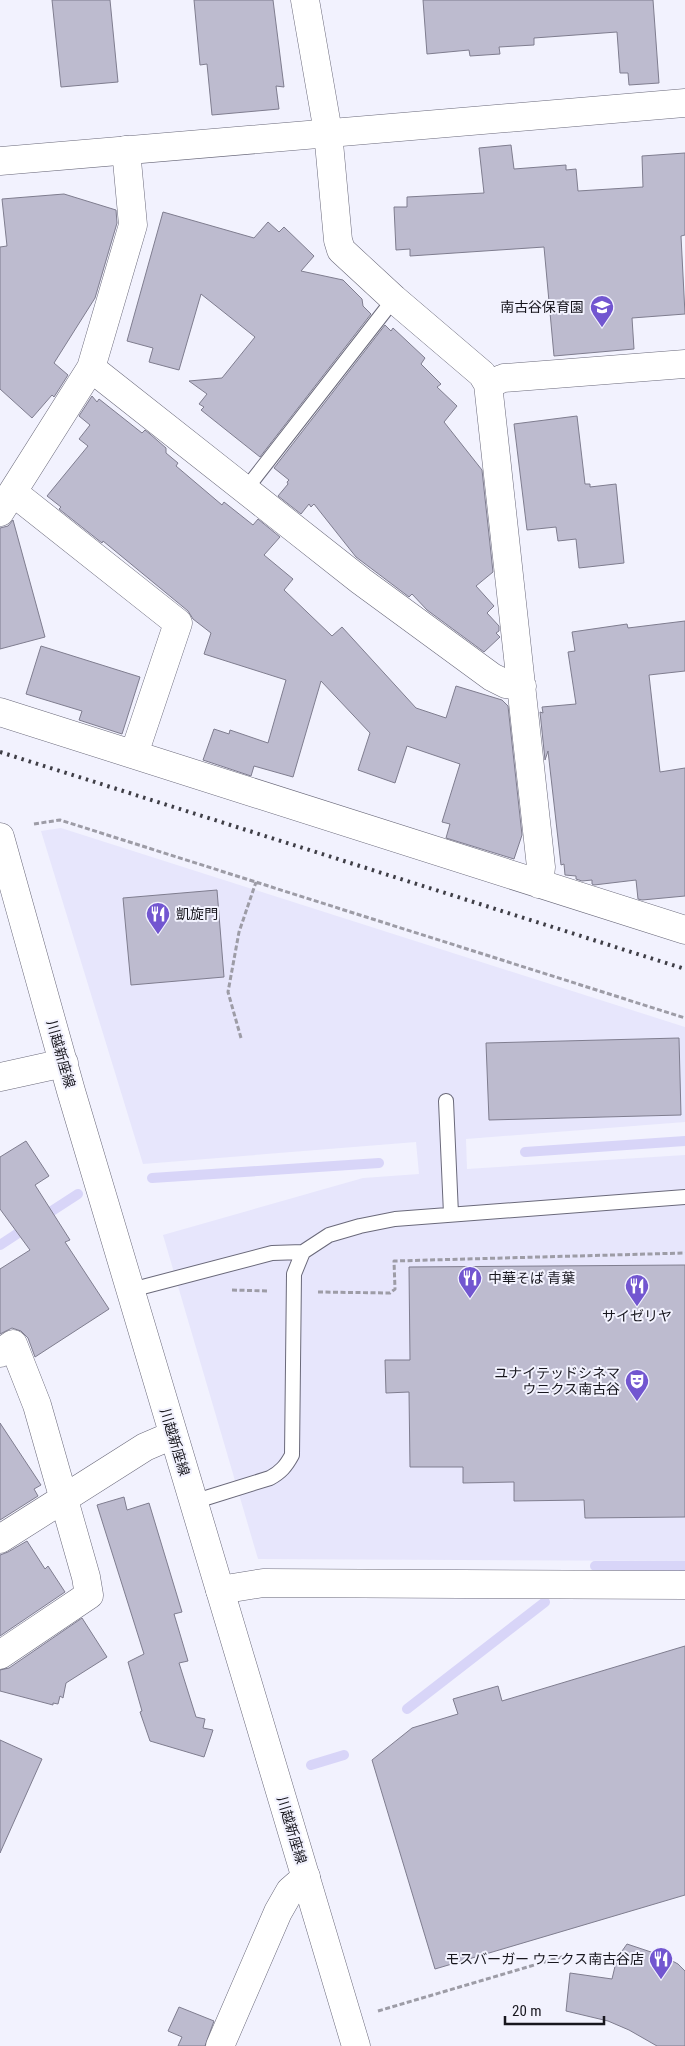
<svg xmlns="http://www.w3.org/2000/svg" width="685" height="2046" font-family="'Roboto Condensed','Noto Sans JP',sans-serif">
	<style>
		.built { fill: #e7e6fc }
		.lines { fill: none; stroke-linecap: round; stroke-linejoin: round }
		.stream { stroke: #d8d5f8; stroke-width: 10 }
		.building { fill: #bdbbcf; stroke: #7f7d8f }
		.lane-casing { stroke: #6a697a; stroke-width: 16 }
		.street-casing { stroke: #6a697a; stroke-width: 29 }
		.secondary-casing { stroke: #6a697a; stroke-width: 29 }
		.path { stroke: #9d9ca6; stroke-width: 3; stroke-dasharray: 5 2.5; stroke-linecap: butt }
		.lane { stroke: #fff; stroke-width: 14 }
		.street { stroke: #fff; stroke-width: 28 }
		.secondary { stroke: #fff; stroke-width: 28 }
		.rail { stroke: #3f3e46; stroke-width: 4; stroke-dasharray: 2.5 5; stroke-linecap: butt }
		.labels { text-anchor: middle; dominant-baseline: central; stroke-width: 4; stroke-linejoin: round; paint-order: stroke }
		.poi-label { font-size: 14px; fill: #18171e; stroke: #f2f2fe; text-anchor: end }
		.street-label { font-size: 14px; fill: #18171e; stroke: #f2f2fe }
	</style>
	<rect width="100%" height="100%" fill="#f2f2fe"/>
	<path class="built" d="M 61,828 L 685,1027 L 685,1122 L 466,1139 L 467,1169 L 685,1155 L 685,1561 L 258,1559 L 163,1235 L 363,1178 L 419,1174 L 416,1142 L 143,1164 L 41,831 Z"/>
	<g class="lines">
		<path class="stream" d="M 525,1152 L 685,1141
			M 152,1178 L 379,1163
			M 41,1218 L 78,1194
			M 0,1245 L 29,1226
			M 595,1566 L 685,1566
			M 407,1709 L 545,1602
			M 311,1765 L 344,1755"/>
	</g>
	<path class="building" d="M 52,0 L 110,0 L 118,82 L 61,87 Z
		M 194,0 L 273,0 L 284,87 L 276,86 L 279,109 L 212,115 L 207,64 L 200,65 Z
		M 423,0 L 653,0 L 659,83 L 629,85 L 628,73 L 620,73 L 617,32 L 534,38 L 534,45 L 499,47 L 500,54 L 470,56 L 469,50 L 427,54 Z
		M 511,145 L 514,169 L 566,165 L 566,170 L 576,169 L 578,191 L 643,187 L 642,156 L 685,153 L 685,235 L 681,236 L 685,314 L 632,318 L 634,349 L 554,356 L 544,247 L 410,256 L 410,249 L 396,250 L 394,207 L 407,207 L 407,197 L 484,193 L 479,148 Z
		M 64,194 L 116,210 L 117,223 L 95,298 L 54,363 L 68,375 L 54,397 L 52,395 L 32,418 L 0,389 L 0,247 L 7,246 L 2,199 Z
		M 163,212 L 254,238 L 268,222 L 279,232 L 284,227 L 314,256 L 301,271 L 343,280 L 362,299 L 363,306 L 371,314 L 260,457 L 201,410 L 204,407 L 199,404 L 207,394 L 189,381 L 222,378 L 255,337 L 201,294 L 179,370 L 149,362 L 153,348 L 127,341 Z
		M 385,325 L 391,331 L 393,328 L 425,358 L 421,364 L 441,384 L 437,387 L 457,406 L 444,422 L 482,470 L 493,572 L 476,586 L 494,606 L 487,613 L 499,626 L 499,631 L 496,633 L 500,637 L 484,652 L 427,610 L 412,594 L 409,597 L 356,557 L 314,504 L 311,507 L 309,504 L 301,514 L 278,496 L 288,484 L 287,482 L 289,480 L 274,468 Z
		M 92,396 L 97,402 L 99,399 L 142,433 L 145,430 L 150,434 L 166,448 L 166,453 L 178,463 L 176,466 L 222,505 L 224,502 L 253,525 L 258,519 L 280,537 L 264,555 L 293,579 L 284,590 L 332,636 L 342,627 L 416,708 L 446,718 L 456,686 L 502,700 L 508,706 L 522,835 L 514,859 L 446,838 L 450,824 L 442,822 L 460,764 L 407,746 L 395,783 L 358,770 L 370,733 L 321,681 L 293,777 L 254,766 L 251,776 L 203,760 L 214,729 L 229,734 L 230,730 L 268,743 L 286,680 L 204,654 L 211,633 L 193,619 L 188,611 L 103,541 L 102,543 L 59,509 L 61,507 L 47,496 L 88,446 L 79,439 L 90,425 L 79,416 Z
		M 577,416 L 585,484 L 590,484 L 590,487 L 616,484 L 624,563 L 579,568 L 576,539 L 558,541 L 556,527 L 527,530 L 514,424 Z
		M 13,520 L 45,637 L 0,649 L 0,528 L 8,526 Z
		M 685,621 L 685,671 L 649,675 L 660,772 L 685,768 L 685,896 L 642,900 L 638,899 L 636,880 L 594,885 L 592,884 L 592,880 L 582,881 L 576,879 L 576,876 L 565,875 L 564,864 L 561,865 L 548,751 L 545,760 L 540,712 L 543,713 L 542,707 L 576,704 L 568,652 L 575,651 L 572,632 L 627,624 L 628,628 Z
		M 41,646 L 140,677 L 122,734 L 79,720 L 82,711 L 26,694 Z
		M 217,890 L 224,977 L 131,985 L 123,898 Z
		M 679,1038 L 681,1115 L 489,1120 L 486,1043 Z
		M 26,1141 L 49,1176 L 35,1185 L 70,1240 L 65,1242 L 109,1309 L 35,1357 L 28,1338 L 21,1331 L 12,1328 L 0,1334 L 0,1269 L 30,1250 L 0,1209 L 0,1157 Z
		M 685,1265 L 685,1517 L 585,1518 L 584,1500 L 514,1501 L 514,1482 L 463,1483 L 463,1467 L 410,1467 L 409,1392 L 386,1393 L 385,1360 L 410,1360 L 409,1267 Z
		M 0,1423 L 41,1485 L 34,1489 L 38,1496 L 0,1520 Z
		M 124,1497 L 127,1510 L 149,1503 L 182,1612 L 174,1614 L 188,1661 L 179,1663 L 196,1717 L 205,1719 L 203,1728 L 213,1730 L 204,1757 L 150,1741 L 140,1712 L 142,1711 L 128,1662 L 144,1654 L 97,1505 Z
		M 27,1541 L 45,1569 L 48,1566 L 65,1592 L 0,1636 L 0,1555 L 8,1552 Z
		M 82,1618 L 107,1657 L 66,1683 L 63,1698 L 60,1696 L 58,1704 L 53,1703 L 53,1705 L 0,1691 L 0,1670 L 9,1668 Z
		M 685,1646 L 685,1895 L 435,1969 L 372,1760 L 412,1728 L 458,1714 L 453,1699 L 498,1686 L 502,1701 Z
		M 0,1740 L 42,1759 L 0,1853 Z
		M 627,1944 L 663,1956 L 678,1964 L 685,1971 L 685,2046 L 657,2046 L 629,2030 L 608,2021 L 566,2011 L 570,1973 L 612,1979 L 617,1958 Z
		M 179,2007 L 214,2021 L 205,2046 L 178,2046 L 182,2037 L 168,2031 Z"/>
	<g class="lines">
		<g class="lane-casing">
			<path id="lane" d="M 246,489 L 394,299
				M 446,1101 L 451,1214
				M 131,1290 L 272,1253 L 303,1252 L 329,1235 L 360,1226 L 395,1219 L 685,1197
				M 193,1502 L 270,1478 C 281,1472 286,1466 292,1455 L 294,1274 L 303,1252"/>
		</g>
		<g class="street-casing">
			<path id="street" d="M 305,0 L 328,132 L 338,240 L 341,250 L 394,299 L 482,374 L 488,384 L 541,867 L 539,884
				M 91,368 L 361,581 L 492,677 L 506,684 L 522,686
				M 488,384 L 504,378 L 685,364
				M 14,493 L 178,623 L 134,754
				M 0,512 L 91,368 L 133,225 L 126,150
				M 0,712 L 685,930
				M 0,1353 L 13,1344 L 37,1405 L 86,1577 L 89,1595 L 0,1655
				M 0,1539 L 145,1447 L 173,1435
				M 220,1590 L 263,1583 L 685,1585
				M 220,2046 L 278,1912 L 290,1891 L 306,1877"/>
		</g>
		<g class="secondary-casing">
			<path id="secondary" d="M 0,161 L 685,103
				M 0,837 L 71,1091 L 356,2046
				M 0,1077 L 64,1063"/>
		</g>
		<path class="path" d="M 34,824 L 60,820 L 685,1018
			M 241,1038 L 228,992 L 239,932 L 256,882
			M 232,1290 L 268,1291
			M 318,1292 L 390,1293 L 395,1289 L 394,1261 L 685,1253
			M 378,2011 L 565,1956"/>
		<use href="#lane" class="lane"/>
		<use href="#street" class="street"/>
		<use href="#secondary" class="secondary"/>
		<path class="rail" d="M 0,752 L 685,969"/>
	</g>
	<defs>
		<g id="school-pin" transform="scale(1.25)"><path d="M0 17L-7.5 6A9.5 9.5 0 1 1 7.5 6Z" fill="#7256d0" stroke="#f2f2fe"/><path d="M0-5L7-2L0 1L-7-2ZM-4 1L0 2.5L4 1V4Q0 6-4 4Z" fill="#fff"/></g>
		<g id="restaurant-pin" transform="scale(1.25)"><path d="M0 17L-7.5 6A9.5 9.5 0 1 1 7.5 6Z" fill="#7256d0" stroke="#f2f2fe"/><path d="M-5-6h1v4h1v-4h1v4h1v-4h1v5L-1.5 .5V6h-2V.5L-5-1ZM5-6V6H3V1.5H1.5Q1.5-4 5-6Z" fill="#fff"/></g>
		<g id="theatre-pin" transform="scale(1.25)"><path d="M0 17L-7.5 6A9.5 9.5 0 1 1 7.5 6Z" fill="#7256d0" stroke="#f2f2fe"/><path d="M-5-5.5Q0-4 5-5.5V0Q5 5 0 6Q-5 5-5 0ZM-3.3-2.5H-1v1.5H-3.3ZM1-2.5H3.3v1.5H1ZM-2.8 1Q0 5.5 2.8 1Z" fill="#fff"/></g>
	</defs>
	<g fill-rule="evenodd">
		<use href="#school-pin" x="602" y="307"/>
		<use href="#restaurant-pin" x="158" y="914"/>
		<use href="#restaurant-pin" x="470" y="1278"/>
		<use href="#restaurant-pin" x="637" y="1286"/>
		<use href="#theatre-pin" x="637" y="1381"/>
		<use href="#restaurant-pin" x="661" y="1959"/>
	</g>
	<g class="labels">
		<g class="poi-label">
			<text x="584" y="307">南古谷保育園</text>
			<text x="176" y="914" text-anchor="start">凱旋門</text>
			<text x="488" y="1278" text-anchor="start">中華そば 青葉</text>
			<text x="637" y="1316" text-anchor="middle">サイゼリヤ</text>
			<text x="620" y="1373">ユナイテッドシネマ<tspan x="620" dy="16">ウニクス南古谷</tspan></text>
			<text x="644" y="1959">モスバーガー ウニクス南古谷店</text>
		</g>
		<g class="street-label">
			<text transform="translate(61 1054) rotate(74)">川越新座線</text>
			<text transform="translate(175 1442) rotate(73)">川越新座線</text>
			<text transform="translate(292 1830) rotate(73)">川越新座線</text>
		</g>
	</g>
	<path d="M505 2016v8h99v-8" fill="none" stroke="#18171e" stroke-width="2.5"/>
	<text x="512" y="2016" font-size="15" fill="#18171e" stroke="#f2f2fe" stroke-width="4" paint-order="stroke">20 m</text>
</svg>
